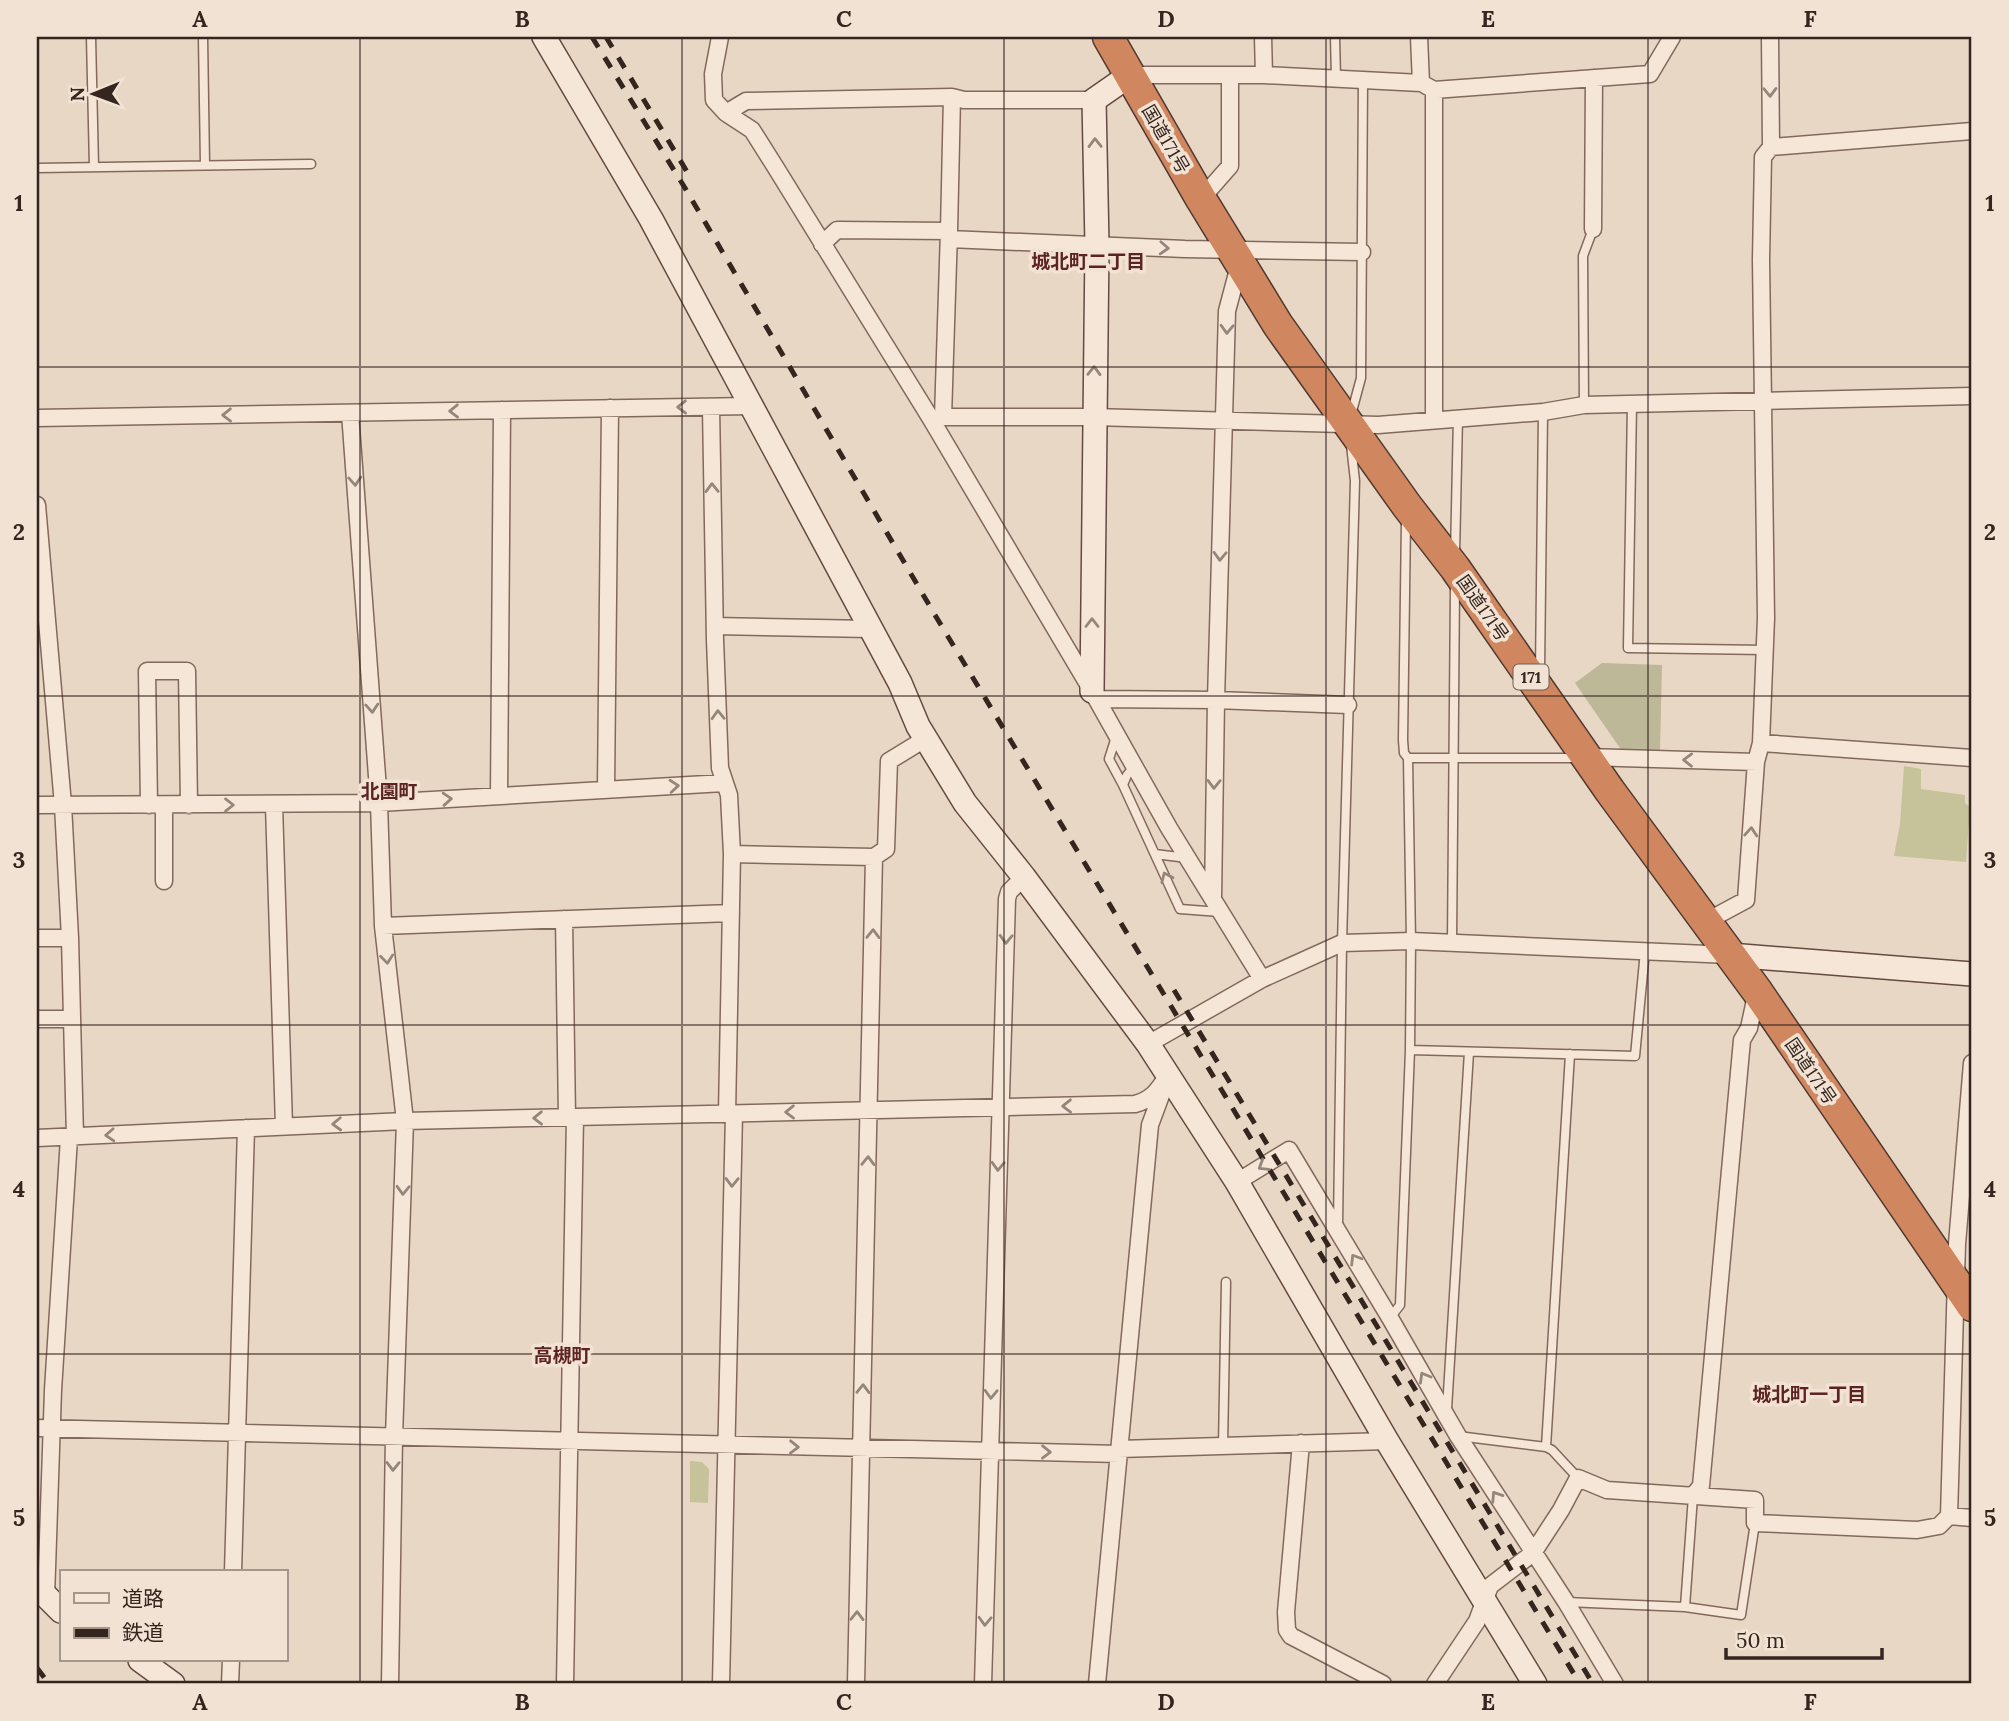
<svg xmlns="http://www.w3.org/2000/svg" width="2009" height="1721" font-family="Lora,'Noto Sans JP',serif">
	<style>
		.green { fill: #c6c29a }
		.cemetery { fill: #bcb898 }
		.lines { fill: none; stroke-linecap: round; stroke-linejoin: round }
		.lane-casing { stroke: #82695d; stroke-width: 11 }
		.street-casing { stroke: #82695d; stroke-width: 19 }
		.secondary-casing { stroke: #644a40; stroke-width: 26 }
		.highway-casing { stroke: #503931; stroke-width: 33 }
		.lane { stroke: #f5e6d7; stroke-width: 8 }
		.street { stroke: #f5e6d7; stroke-width: 16 }
		.secondary { stroke: #f5e6d7; stroke-width: 23 }
		.highway { stroke: #d0865e; stroke-width: 30 }
		.rail { stroke: #34251f; stroke-width: 5; stroke-dasharray: 12 12; stroke-linecap: butt }
		.oneway { stroke: #94867b }
		.grid { fill: none; stroke: #34251f; stroke-width: 2; stroke-opacity: 0.55 }
		.labels { text-anchor: middle; dominant-baseline: central; stroke-width: 7; stroke-linejoin: round; paint-order: stroke }
		.shield { fill: #f1e2d3; stroke: #6d5e55; stroke-width: 2 }
		.shield-label { font-size: 16px; font-weight: bold; fill: #34251f }
		.street-label { font-size: 18px; fill: #34251f; stroke: #f1e2d3 }
		.neighbourhood-label { font-size: 19px; font-weight: bold; fill: #5c2323; stroke: #f1e2d3 }
		.neatline { fill: none; stroke: #34251f; stroke-width: 2.5 }
		.grid-label { font-size: 23px; text-anchor: middle; font-weight: bold; fill: #34251f }
	</style>
	<rect width="100%" height="100%" fill="#e9d7c5"/>
	<path class="green" d="M 1904,766 L 1921,769 L 1921,789 L 1965,795 L 1965,803 L 1970,807 L 1966,862 L 1894,856 L 1900,824 Z
		M 690,1461 L 702,1462 L 709,1469 L 708,1503 L 690,1502 Z"/>
	<path class="cemetery" d="M 1602,663 L 1662,665 L 1660,752 L 1622,751 L 1575,683 Z"/>
	<g class="lines">
		<g class="lane-casing">
			<path id="lane" d="M 91,37 L 94,167
				M 203,37 L 205,165
				M 1335,37 L 1336,78
				M 37,168 L 311,164
				M 1632,404 L 1628,648 L 1765,650
				M 1584,405 L 1583,256 L 1593,229
				M 1351,415 L 1361,378 L 1363,80
				M 1455,555 L 1458,417
				M 1540,672 L 1543,412
				M 1116,737 L 1109,759 L 1123,785
				M 1408,758 L 1580,758
				M 1133,768 L 1127,775 L 1123,785 L 1180,909 L 1220,912
				M 1155,854 L 1187,858
				M 1452,943 L 1455,585
				M 1410,1050 L 1635,1056 L 1645,951
				M 1338,1226 L 1342,943 L 1355,481 L 1351,445
				M 1390,1318 L 1400,1305 L 1410,1050 L 1411,941 L 1408,758 L 1404,753 L 1403,740 L 1406,520
				M 1447,1409 L 1469,1052
				M 1458,1436 L 1546,1447 L 1552,1450 L 1578,1478
				M 1223,1446 L 1226,1282
				M 1546,1447 L 1570,1054
				M 1566,1602 L 1685,1607 L 1693,1496
				M 1685,1607 L 1741,1615 L 1755,1523"/>
		</g>
		<g class="street-casing">
			<path id="street" d="M 720,37 L 713,74 L 714,100 L 726,113 L 746,101 L 952,97 L 964,100 L 1094,100
				M 1263,37 L 1264,75
				M 1130,75 L 1264,75 L 1421,83 L 1419,37
				M 1425,85 L 1434,90 L 1650,74 L 1672,37
				M 1434,90 L 1434,419
				M 726,113 L 752,130 L 776,168 L 931,419 L 1092,691 L 1169,828 L 1262,979
				M 1771,147 L 1972,131
				M 1201,199 L 1230,166 L 1230,77
				M 1593,229 L 1594,78
				M 949,231 L 952,97
				M 949,239 L 1185,249 L 1362,252
				M 822,244 L 837,230 L 949,231 L 943,417
				M 711,407 L 715,640 L 720,768 L 729,795 L 732,854 L 727,1114
				M 350,413 L 379,803 L 383,926 L 405,1121 L 394,1437 L 390,1684
				M 37,418 L 750,406
				M 931,419 L 943,417 L 1093,417 L 1378,425 L 1543,412 L 1584,405 L 1972,396
				M 37,505 L 63,805 L 70,938 L 75,1137
				M 715,626 L 871,629
				M 1097,699 L 1216,700 L 1348,705
				M 1761,743 L 1972,758
				M 1587,757 L 1756,762
				M 606,788 L 610,408
				M 499,796 L 502,410
				M 37,805 L 379,803 L 724,783
				M 149,805 L 147,671 L 187,671 L 189,805
				M 274,805 L 284,1126
				M 732,854 L 874,857 L 886,849 L 889,761 L 925,739
				M 164,881 L 164,805
				M 1213,899 L 1216,700 L 1227,311 L 1240,262
				M 564,919 L 567,1117
				M 1707,921 L 1746,900 L 1756,762 L 1761,743 L 1766,618 L 1761,260 L 1763,157 L 1771,147 L 1770,37
				M 383,926 L 731,913
				M 37,938 L 70,938
				M 37,1019 L 72,1019
				M 1148,1044 L 1262,979 L 1342,943 L 1411,941 L 1730,955
				M 37,1138 L 405,1121 L 1135,1104 C 1153,1099 1158,1090 1168,1075
				M 1237,1182 L 1289,1150 L 1390,1318 L 1458,1436 L 1566,1602 L 1615,1684
				M 37,1428 L 1119,1454
				M 1301,1443 L 1286,1612 L 1287,1630 L 1291,1636 L 1383,1684
				M 1119,1449 L 1387,1441
				M 1693,1496 L 1701,1486 L 1742,1040 L 1749,1028 L 1757,991
				M 1949,1516 L 1972,1518
				M 233,1572 L 246,1128
				M 46,1598 L 53,1390 L 69,1138
				M 230,1684 L 231,1660
				M 565,1684 L 575,1117
				M 721,1684 L 734,1114
				M 856,1684 L 874,857
				M 983,1684 L 1007,899 L 1009,892 L 1024,877
				M 1097,1684 L 1150,1125 L 1163,1090
				M 1435,1684 L 1477,1621 L 1490,1586 L 1533,1553 L 1561,1510 L 1578,1478 L 1607,1490 L 1755,1500 L 1755,1523 L 1917,1530 L 1939,1526 L 1949,1516 L 1957,1244 L 1972,1063"/>
		</g>
		<g class="secondary-casing">
			<path id="secondary" d="M 544,37 L 651,219 L 900,683 L 918,726 L 965,803 L 1024,877 L 1148,1044 L 1237,1182 L 1387,1441 L 1535,1684
				M 1092,691 L 1097,245 L 1094,100 L 1130,75
				M 1730,955 L 1972,974
				M 37,1587 L 61,1611
				M 140,1660 L 173,1684"/>
		</g>
		<g class="highway-casing">
			<path id="highway" d="M 1108,37 L 1201,199 L 1278,325 L 1407,506 L 1455,568 L 1610,791 L 1757,991 L 1972,1306"/>
		</g>
		<use href="#lane" class="lane"/>
		<use href="#street" class="street"/>
		<use href="#secondary" class="secondary"/>
		<use href="#highway" class="highway"/>
		<path class="rail" d="M 592,37 L 685,188 L 935,615 L 1580,1684
			M 606,37 L 689,175
			M 1174,990 L 1593,1684
			M 37,1668 L 49,1684"/>
	</g>
	<defs><path id="oneway-chevron" d="M-2-3.5L2.5 0L-2 3.5" fill="none" stroke-width="1.6" stroke-linecap="round" stroke-linejoin="round" transform="scale(1.75)"/></defs>
	<g class="oneway">
		<use href="#oneway-chevron" transform="translate(1770 92) rotate(89)"/>
		<use href="#oneway-chevron" transform="translate(1095 143) rotate(-91)"/>
		<use href="#oneway-chevron" transform="translate(1164 248) rotate(3)"/>
		<use href="#oneway-chevron" transform="translate(1227 329) rotate(92)"/>
		<use href="#oneway-chevron" transform="translate(1094 371) rotate(-89)"/>
		<use href="#oneway-chevron" transform="translate(682 407) rotate(179)"/>
		<use href="#oneway-chevron" transform="translate(454 411) rotate(179)"/>
		<use href="#oneway-chevron" transform="translate(227 415) rotate(179)"/>
		<use href="#oneway-chevron" transform="translate(355 481) rotate(86)"/>
		<use href="#oneway-chevron" transform="translate(712 488) rotate(-91)"/>
		<use href="#oneway-chevron" transform="translate(1220 556) rotate(92)"/>
		<use href="#oneway-chevron" transform="translate(1092 623) rotate(-90)"/>
		<use href="#oneway-chevron" transform="translate(372 708) rotate(86)"/>
		<use href="#oneway-chevron" transform="translate(718 715) rotate(-92)"/>
		<use href="#oneway-chevron" transform="translate(1688 760) rotate(-179)"/>
		<use href="#oneway-chevron" transform="translate(1214 784) rotate(91)"/>
		<use href="#oneway-chevron" transform="translate(674 786) rotate(-5)"/>
		<use href="#oneway-chevron" transform="translate(447 799) rotate(-4)"/>
		<use href="#oneway-chevron" transform="translate(229 805)"/>
		<use href="#oneway-chevron" transform="translate(1751 832) rotate(-86)"/>
		<use href="#oneway-chevron" transform="translate(1166 877) rotate(-114)"/>
		<use href="#oneway-chevron" transform="translate(873 934) rotate(-89)"/>
		<use href="#oneway-chevron" transform="translate(1006 939) rotate(92)"/>
		<use href="#oneway-chevron" transform="translate(387 959) rotate(84)"/>
		<use href="#oneway-chevron" transform="translate(1067 1106) rotate(179)"/>
		<use href="#oneway-chevron" transform="translate(790 1112) rotate(179)"/>
		<use href="#oneway-chevron" transform="translate(538 1118) rotate(179)"/>
		<use href="#oneway-chevron" transform="translate(337 1124) rotate(178)"/>
		<use href="#oneway-chevron" transform="translate(110 1135) rotate(177)"/>
		<use href="#oneway-chevron" transform="translate(868 1161) rotate(-89)"/>
		<use href="#oneway-chevron" transform="translate(998 1166) rotate(92)"/>
		<use href="#oneway-chevron" transform="translate(1263 1166) rotate(148)"/>
		<use href="#oneway-chevron" transform="translate(732 1182) rotate(91)"/>
		<use href="#oneway-chevron" transform="translate(403 1190) rotate(92)"/>
		<use href="#oneway-chevron" transform="translate(1355 1259) rotate(-122)"/>
		<use href="#oneway-chevron" transform="translate(1424 1377) rotate(-120)"/>
		<use href="#oneway-chevron" transform="translate(863 1389) rotate(-89)"/>
		<use href="#oneway-chevron" transform="translate(991 1394) rotate(92)"/>
		<use href="#oneway-chevron" transform="translate(794 1447) rotate(1)"/>
		<use href="#oneway-chevron" transform="translate(1046 1452) rotate(1)"/>
		<use href="#oneway-chevron" transform="translate(393 1466) rotate(91)"/>
		<use href="#oneway-chevron" transform="translate(1496 1496) rotate(-123)"/>
		<use href="#oneway-chevron" transform="translate(857 1616) rotate(-89)"/>
		<use href="#oneway-chevron" transform="translate(985 1621) rotate(92)"/>
	</g>
	<path class="grid" d="M 360,37 L 360,1684M 682,37 L 682,1684M 1004,37 L 1004,1684M 1326,37 L 1326,1684M 1648,37 L 1648,1684M 37,367 L 1972,367M 37,696 L 1972,696M 37,1025 L 1972,1025M 37,1354 L 1972,1354"/>
	<g class="labels">
		<rect class="shield" x="1513.5" y="664.5" width="35" height="25" rx="5"/>
		<g class="shield-label">
			<text x="1531" y="677">171</text>
		</g>
		<g class="street-label">
			<text transform="translate(1166 139) rotate(60)">国道171号</text>
			<text transform="translate(1483 608) rotate(55)">国道171号</text>
			<text transform="translate(1811 1071) rotate(56)">国道171号</text>
		</g>
		<g class="neighbourhood-label">
			<text x="1088" y="261">城北町二丁目</text>
			<text x="389" y="791">北園町</text>
			<text x="562" y="1355">高槻町</text>
			<text x="1809" y="1394">城北町一丁目</text>
		</g>
	</g>
	<rect width="2009" height="1721" fill="none" stroke="#f1e2d3" stroke-width="77"/>
	<rect x="60" y="1570" width="228" height="91" fill="#f1e2d3" stroke="#a5968b" stroke-width="2"/>
	<rect x="74" y="1593" width="35" height="10" fill="#f5e6d7" stroke="#a5968b" stroke-width="2"/>
	<text x="122" y="1606" font-size="21" fill="#34251f">道路</text>
	<rect x="74" y="1628" width="35" height="10" fill="#34251f" stroke="#a5968b" stroke-width="2"/>
	<text x="122" y="1640" font-size="21" fill="#34251f">鉄道</text>
	<g transform="translate(94 94) rotate(269)" stroke="#f1e2d3" stroke-width="5" paint-order="stroke">
	<path d="M0-5L12 26L0 18L-12 26Z" fill="#34251f"/>
	<text y="-10" font-size="19" font-weight="bold" text-anchor="middle" fill="#34251f">N</text>
	</g>
	<path d="M1726 1648v10h156v-10" fill="none" stroke="#34251f" stroke-width="3.5"/>
	<text x="1736" y="1648" font-size="21" fill="#34251f" stroke="#f1e2d3" stroke-width="5" paint-order="stroke">50 m</text>
	<rect x="38" y="38" width="1932" height="1644" class="neatline"/>
	<g class="grid-label">
		<text x="200" y="27">A</text>
		<text x="522" y="27">B</text>
		<text x="844" y="27">C</text>
		<text x="1166" y="27">D</text>
		<text x="1488" y="27">E</text>
		<text x="1810" y="27">F</text>
		<text x="19" y="211">1</text>
		<text x="1990" y="211">1</text>
		<text x="19" y="540">2</text>
		<text x="1990" y="540">2</text>
		<text x="19" y="868">3</text>
		<text x="1990" y="868">3</text>
		<text x="19" y="1197">4</text>
		<text x="1990" y="1197">4</text>
		<text x="19" y="1526">5</text>
		<text x="1990" y="1526">5</text>
		<text x="200" y="1710">A</text>
		<text x="522" y="1710">B</text>
		<text x="844" y="1710">C</text>
		<text x="1166" y="1710">D</text>
		<text x="1488" y="1710">E</text>
		<text x="1810" y="1710">F</text>
	</g>
</svg>
